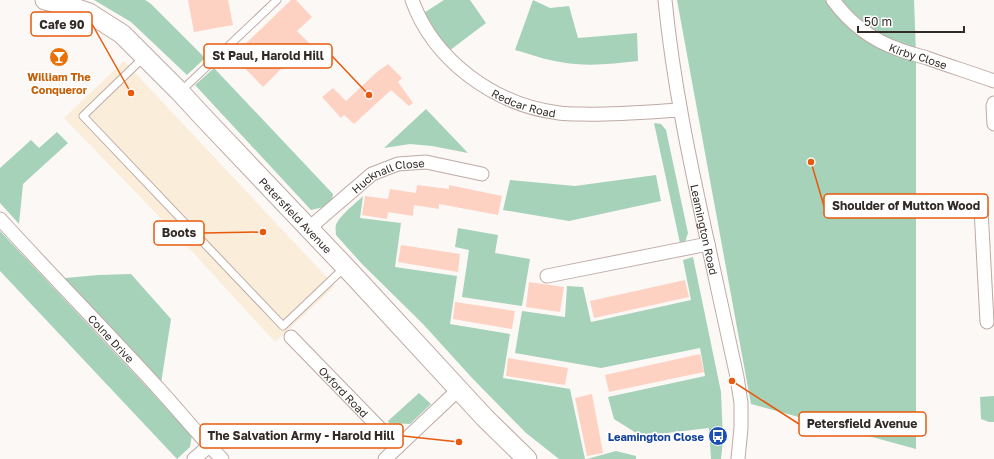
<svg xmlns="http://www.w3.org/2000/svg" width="994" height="459" font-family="'Golos Text',sans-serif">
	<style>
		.commercial { fill: #faedd9 }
		.green { fill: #a6d2b9 }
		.building { fill: #fdd2c3 }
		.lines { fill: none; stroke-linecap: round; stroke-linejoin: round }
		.lane-casing { stroke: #beaaa4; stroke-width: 9 }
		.street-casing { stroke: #beaaa4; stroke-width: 15 }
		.secondary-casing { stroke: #beaaa4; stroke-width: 21 }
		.lane { stroke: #fff; stroke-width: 7 }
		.street { stroke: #fff; stroke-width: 13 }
		.secondary { stroke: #fff; stroke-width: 19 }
		.labels { text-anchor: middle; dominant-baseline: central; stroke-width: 3.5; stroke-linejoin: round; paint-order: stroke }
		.street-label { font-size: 11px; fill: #332b28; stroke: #fff }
		.food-label { font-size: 11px; font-weight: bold; fill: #c56008; stroke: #fff }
		.transit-label { font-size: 11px; font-weight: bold; fill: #164399; stroke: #fff; text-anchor: end }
		.leader { fill: none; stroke: #e8590c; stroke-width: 1.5 }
		.callout-dot { fill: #e8590c; stroke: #fff; stroke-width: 1.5 }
		.callout { fill: #fff; stroke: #e8590c; stroke-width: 1.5 }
		.callout-label { font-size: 12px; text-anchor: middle; font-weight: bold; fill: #332b28 }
	</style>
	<rect width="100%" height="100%" fill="#fcf8f6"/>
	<path class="commercial" d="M 124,61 L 335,286 L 275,342 L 177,235 L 64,118 Z"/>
	<path class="green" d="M 94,0 L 145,0 L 150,3 L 205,58 L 187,75 L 131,22 Z
		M 444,0 L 470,0 L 486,23 L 445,54 L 419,16 Z
		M 533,0 L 550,8 L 569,6 L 578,38 L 637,33 L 638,61 C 612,64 586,67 560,62 C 545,60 530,54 515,50 Z
		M 677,0 L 914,0 L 916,54 L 916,449 L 751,404 Z
		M 214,68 L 333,194 L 332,200 L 324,207 L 311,210 L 195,85 Z
		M 426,109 L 468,153 L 432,146 L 410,144 L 384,148 Z
		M 654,123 L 661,124 L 666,130 L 688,233 L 685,242 L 680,243 Z
		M 57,132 L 68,143 L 23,184 L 19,224 L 0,203 L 0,168 L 31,140 L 39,148 Z
		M 656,175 L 661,201 L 569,221 L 503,210 L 510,180 L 575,186 Z
		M 363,196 L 360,218 L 401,223 L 395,267 L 457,276 L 450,324 L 510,334 L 503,378 L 570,389 L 585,459 L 559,459 L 526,433 L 473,379 L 423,324 L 362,264 L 336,235 C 336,232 335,227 336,225 C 339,216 356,203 363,196 Z
		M 458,228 L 498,235 L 495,253 L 530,259 L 522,306 L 462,297 L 469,250 L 455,247 Z
		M 0,231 L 192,435 L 190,447 L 177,459 L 0,271 Z
		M 693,257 L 721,392 L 723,440 L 721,459 L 711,459 L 709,428 L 641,436 L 614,419 L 608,397 L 705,376 L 700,348 L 601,368 L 515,353 L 522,311 L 565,317 L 567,286 L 583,287 L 591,322 L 691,300 L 683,260 Z
		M 131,274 L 171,319 L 160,390 L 55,279 L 98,275 Z
		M 419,393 L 431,404 L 410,424 L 389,423 L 388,421 Z
		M 994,396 L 994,422 L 989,422 L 981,419 L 980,397 Z
		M 616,451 L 636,456 L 636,459 L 587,459 Z"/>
	<path class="building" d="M 188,0 L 228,0 L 233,25 L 194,32 Z
		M 291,0 L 296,0 L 312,17 L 297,31 L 313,47 L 290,68 L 286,64 L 263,87 L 240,63 L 243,60 L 236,53 Z
		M 388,64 L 402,78 L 398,82 L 413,103 L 409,106 L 391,90 L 354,124 L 344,115 L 341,118 L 322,97 L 333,88 L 346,101 L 377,72 Z
		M 417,185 L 449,189 L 449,185 L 502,196 L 498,215 L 439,204 L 439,209 L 414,205 L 413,216 L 388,212 L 387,219 L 362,215 L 365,196 L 388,199 L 390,189 L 416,193 Z
		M 401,245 L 460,254 L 458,272 L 398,262 Z
		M 685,280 L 689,297 L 594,318 L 590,301 Z
		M 529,282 L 564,287 L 560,312 L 526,307 Z
		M 455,302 L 515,311 L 512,329 L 453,319 Z
		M 700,354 L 704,372 L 609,392 L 605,375 Z
		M 508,358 L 568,368 L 565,385 L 506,376 Z
		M 592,394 L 603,453 L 587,456 L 575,398 Z"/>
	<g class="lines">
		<g class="lane-casing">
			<path id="lane" d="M 144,57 L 83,116 L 283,326 L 345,267
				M 180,92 L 277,0"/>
		</g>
		<g class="street-casing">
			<g id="street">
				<path id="s1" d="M 412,0 C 434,61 495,105 559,113 C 566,114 573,114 580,114 C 613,115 647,112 680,110"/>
				<path id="s2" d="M 665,0 C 673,82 690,163 708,244 C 718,288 727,333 737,377 L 741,403 L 741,428 L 738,459"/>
				<path id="s3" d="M 833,0 C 849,22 872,40 898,49 C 907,53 918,55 927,58 C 949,66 972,73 994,81"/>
				<path d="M 994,103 L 993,106 L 994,124"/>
				<path d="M 981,209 L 987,322"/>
				<path id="s4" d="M 0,219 C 52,276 107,332 159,389 C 180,412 200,437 222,459"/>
				<path id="s5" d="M 308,229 L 372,174 L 398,164 L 426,162 L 482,174"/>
				<path d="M 547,276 L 708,244"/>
				<path id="s6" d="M 291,337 L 398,447"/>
				<path d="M 194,459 L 209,446"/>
				<path d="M 385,459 L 458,390"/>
			</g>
		</g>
		<g class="secondary-casing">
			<g id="secondary">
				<path id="s7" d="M 45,0 L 66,5 L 89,13 L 122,34 L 180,92 L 203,117 L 354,276 L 485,418 L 527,459"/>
			</g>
		</g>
		<use href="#lane" class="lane"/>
		<use href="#street" class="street"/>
		<use href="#secondary" class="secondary"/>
	</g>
	<defs>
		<g id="bar-disc" transform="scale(1)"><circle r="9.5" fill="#e8710a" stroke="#fff"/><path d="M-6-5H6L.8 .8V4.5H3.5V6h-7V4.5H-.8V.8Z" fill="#fff"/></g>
		<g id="bus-disc" transform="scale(1)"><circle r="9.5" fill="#1a4fb4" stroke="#fff"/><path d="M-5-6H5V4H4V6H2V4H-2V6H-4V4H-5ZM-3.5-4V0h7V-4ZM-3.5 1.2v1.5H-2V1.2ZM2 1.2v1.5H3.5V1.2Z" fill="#fff"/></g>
	</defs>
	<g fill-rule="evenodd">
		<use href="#bar-disc" x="59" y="57"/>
		<use href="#bus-disc" x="718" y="436"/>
	</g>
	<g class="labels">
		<g class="street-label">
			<text stroke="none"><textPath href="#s3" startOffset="104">Kirby Close</textPath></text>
			<text stroke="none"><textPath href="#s1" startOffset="158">Redcar Road</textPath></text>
			<text stroke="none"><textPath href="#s5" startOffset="99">Hucknall Close</textPath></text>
			<text stroke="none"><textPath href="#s7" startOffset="336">Petersfield Avenue</textPath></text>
			<text stroke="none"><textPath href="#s2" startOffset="233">Leamington Road</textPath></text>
			<text stroke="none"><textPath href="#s4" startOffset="163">Colne Drive</textPath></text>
			<text stroke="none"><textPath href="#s6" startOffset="76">Oxford Road</textPath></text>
		</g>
		<g class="food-label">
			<text x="59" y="76">William The<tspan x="59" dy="13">Conqueror</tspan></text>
		</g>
		<g class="transit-label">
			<text x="704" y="436">Leamington Close</text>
		</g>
	</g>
	<path class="leader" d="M131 93L92 24M369 95L332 56M811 162L824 206M263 232L204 233M732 381L799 424M459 442L403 436"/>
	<g class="callout-dot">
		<circle cx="131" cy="93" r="4"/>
		<circle cx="369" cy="95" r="4"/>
		<circle cx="811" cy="162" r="4"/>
		<circle cx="263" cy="232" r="4"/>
		<circle cx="732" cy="381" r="4"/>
		<circle cx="459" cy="442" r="4"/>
	</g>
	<g class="callout">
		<rect x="31" y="12" width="61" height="24" rx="4"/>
		<rect x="204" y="44" width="128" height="24" rx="4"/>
		<rect x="824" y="194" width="164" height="24" rx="4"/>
		<rect x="154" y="221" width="50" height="24" rx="4"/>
		<rect x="799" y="412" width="127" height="24" rx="4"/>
		<rect x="200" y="424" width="203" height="24" rx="4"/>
	</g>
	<g class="callout-label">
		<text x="62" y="29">Cafe 90</text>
		<text x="268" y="60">St Paul, Harold Hill</text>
		<text x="906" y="210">Shoulder of Mutton Wood</text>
		<text x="179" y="237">Boots</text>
		<text x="862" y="428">Petersfield Avenue</text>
		<text x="301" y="440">The Salvation Army - Harold Hill</text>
	</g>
	<path d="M858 26v6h106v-6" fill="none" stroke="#332b28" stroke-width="2"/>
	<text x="864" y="26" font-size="12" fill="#332b28" stroke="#ffffff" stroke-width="3" paint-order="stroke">50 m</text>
</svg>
